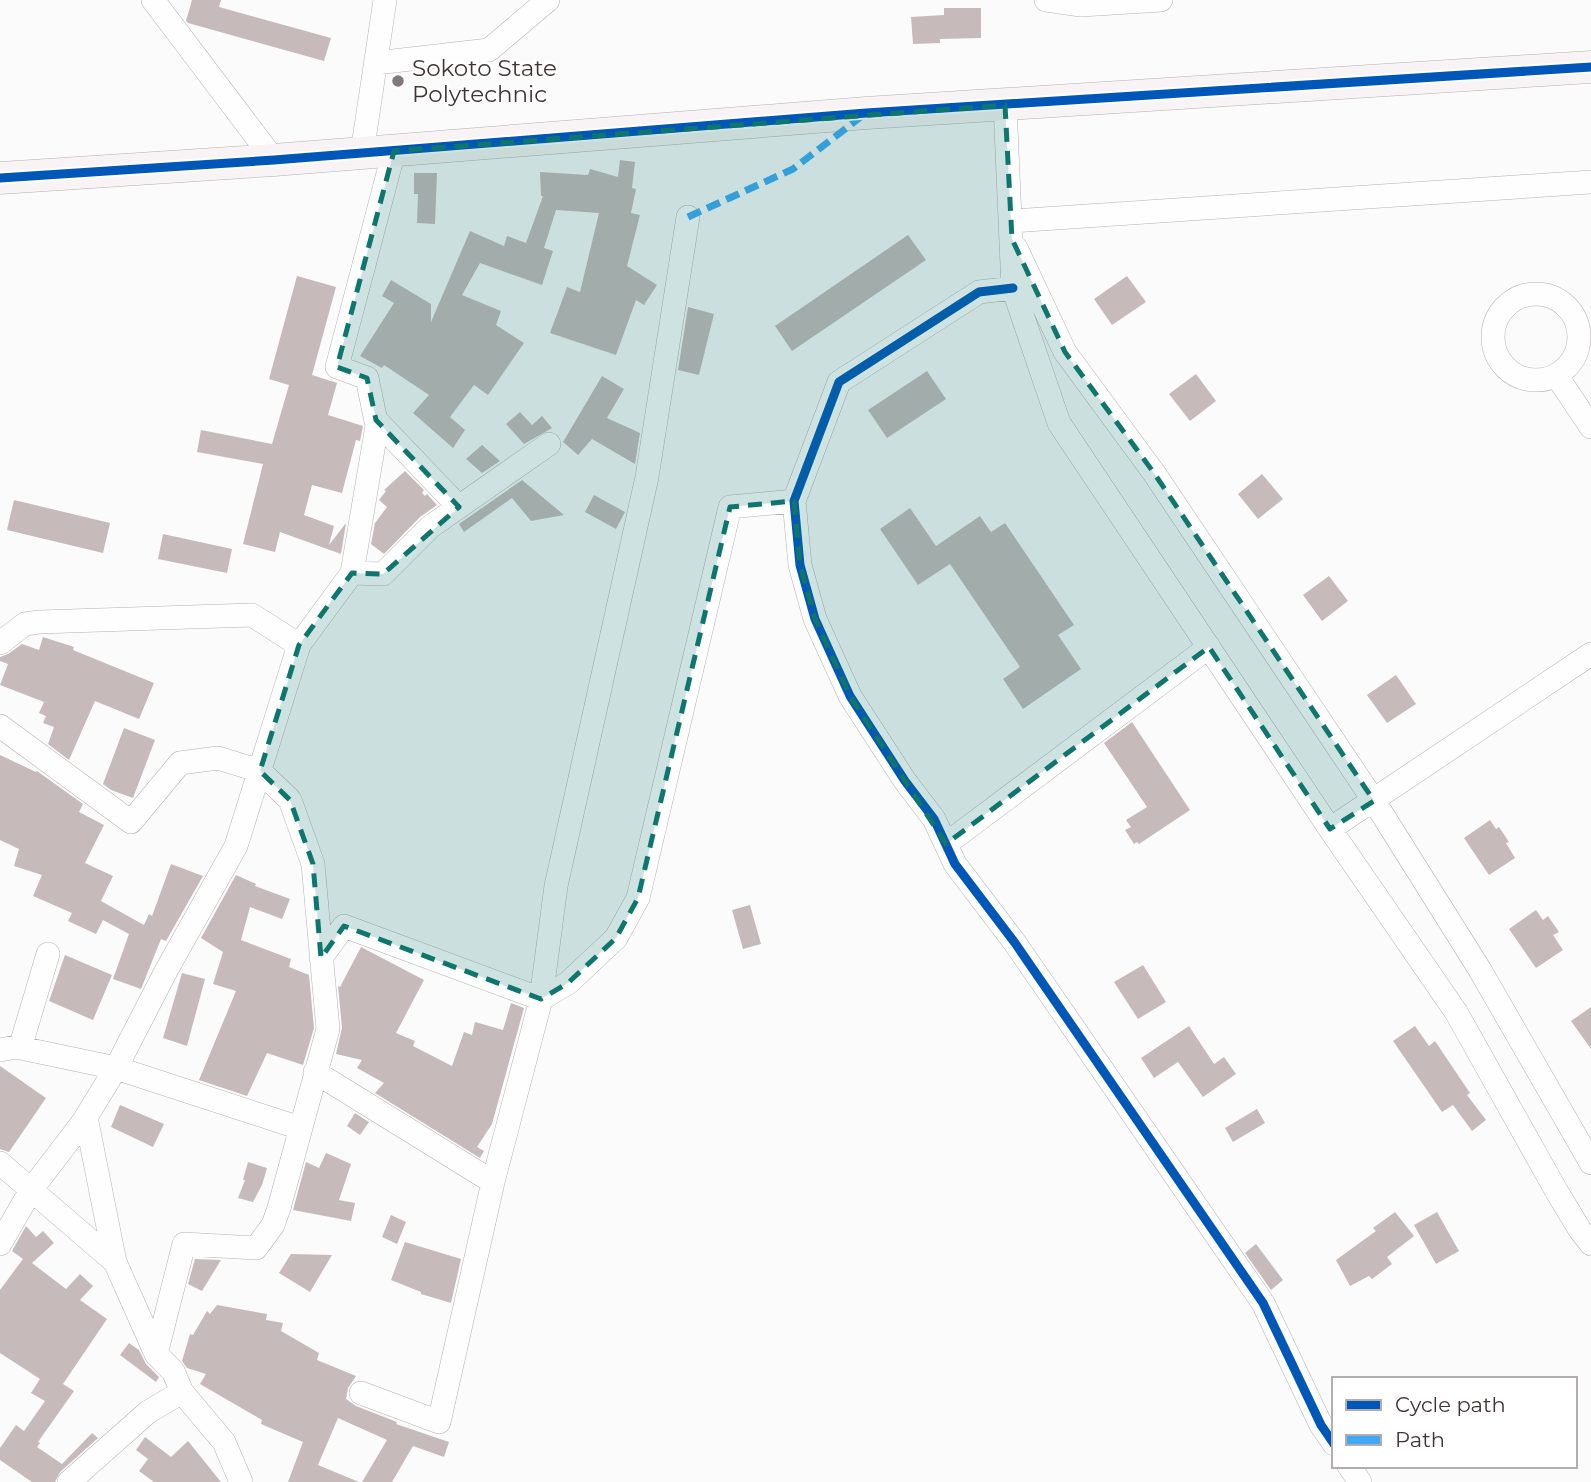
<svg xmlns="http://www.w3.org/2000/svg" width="1591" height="1482" font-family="Montserrat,sans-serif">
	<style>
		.building { fill: #c7baba }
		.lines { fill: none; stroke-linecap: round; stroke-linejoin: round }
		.street-casing { stroke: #b5b0b0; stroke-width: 24 }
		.secondary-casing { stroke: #b5b0b0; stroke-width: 33 }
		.street { stroke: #fefefe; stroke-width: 23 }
		.secondary { stroke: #f8f3f4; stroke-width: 32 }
		.quiet { stroke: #3fa9f5; stroke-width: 7; stroke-dasharray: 14 7; stroke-linecap: butt }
		.cycleway-casing { stroke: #fff; stroke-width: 13 }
		.cycleway { stroke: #0057b8; stroke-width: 9 }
		.marked { fill: #0f766e; fill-opacity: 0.2; stroke: #0f766e; stroke-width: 5; stroke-dasharray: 14 9; stroke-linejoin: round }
		.poi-dot { fill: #817a7a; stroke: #fff; stroke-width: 2.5 }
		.labels { text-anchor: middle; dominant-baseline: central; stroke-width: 5; stroke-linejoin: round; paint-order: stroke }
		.poi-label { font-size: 23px; fill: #403434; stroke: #fff; text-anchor: start }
	</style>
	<rect width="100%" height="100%" fill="#fbfbfb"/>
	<path class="building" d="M 192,0 L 221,0 L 219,7 L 331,38 L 324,61 L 188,23 L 186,21 Z
		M 944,8 L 981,8 L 981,38 L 940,39 L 940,43 L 913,44 L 911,17 L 944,15 Z
		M 620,160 L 635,162 L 632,188 L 636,189 L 631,213 L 640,215 L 627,266 L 657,285 L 644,305 L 636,300 L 616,355 L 550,333 L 567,287 L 580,292 L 599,213 L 556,210 L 544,248 L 553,251 L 542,285 L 480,263 L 462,295 L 501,311 L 496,325 L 524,343 L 488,395 L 474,385 L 450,417 L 465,430 L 453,448 L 413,413 L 429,395 L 384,365 L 382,368 L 360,356 L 394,303 L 382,296 L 391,280 L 431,304 L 431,322 L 470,231 L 504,246 L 507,236 L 526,243 L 543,196 L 541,196 L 540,172 L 588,175 L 590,169 L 618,177 Z
		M 414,173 L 437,173 L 435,224 L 417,223 L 418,194 L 414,194 Z
		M 908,235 L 926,260 L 792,351 L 775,326 Z
		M 297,276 L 336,287 L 312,375 L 337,383 L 328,415 L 363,426 L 360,441 L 356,440 L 342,493 L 312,485 L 304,515 L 334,526 L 329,545 L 346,523 L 341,554 L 280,532 L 275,552 L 243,544 L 263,464 L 197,452 L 201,430 L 272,444 L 289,385 L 269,379 Z
		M 1127,276 L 1146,302 L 1112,325 L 1094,299 Z
		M 688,307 L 714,314 L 699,375 L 678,370 Z
		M 927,371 L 946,399 L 887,438 L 868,410 Z
		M 1196,374 L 1216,401 L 1190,421 L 1169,394 Z
		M 602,376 L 624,389 L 607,418 L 640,433 L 635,464 L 592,439 L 578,455 L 563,442 Z
		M 520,412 L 532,425 L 542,416 L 552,428 L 524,444 L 506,424 Z
		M 482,445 L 500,461 L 482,473 L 466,459 Z
		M 405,471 L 424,490 L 422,493 L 425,496 L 427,494 L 437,505 L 420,517 L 384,554 L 371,544 L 375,523 L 387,507 L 379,500 L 386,491 L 384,490 Z
		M 1262,474 L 1283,499 L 1258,519 L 1238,494 Z
		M 522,480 L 564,515 L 531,521 L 512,498 L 464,532 L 459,524 Z
		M 594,495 L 625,512 L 616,529 L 585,512 Z
		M 14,500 L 110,523 L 103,553 L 7,530 Z
		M 910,508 L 936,546 L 980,516 L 991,532 L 1005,523 L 1074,625 L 1058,635 L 1081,669 L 1023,709 L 1003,679 L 1020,667 L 950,564 L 918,585 L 880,529 Z
		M 163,534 L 232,549 L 227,573 L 158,559 Z
		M 1329,576 L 1348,601 L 1322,621 L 1303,595 Z
		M 43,637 L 74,647 L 73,650 L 154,683 L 139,719 L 95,701 L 69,760 L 48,744 L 54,727 L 43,723 L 46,716 L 39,713 L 44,702 L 0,685 L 8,664 L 0,661 L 0,657 L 8,654 L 22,644 L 39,650 Z
		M 1396,675 L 1416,704 L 1387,723 L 1367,695 Z
		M 1132,722 L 1190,810 L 1139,844 L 1137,842 L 1134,844 L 1125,830 L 1131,827 L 1126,820 L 1147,807 L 1104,743 Z
		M 124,728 L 155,740 L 133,798 L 111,790 L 103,784 Z
		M 0,755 L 36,772 L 37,771 L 83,804 L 79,812 L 104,825 L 85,863 L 113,876 L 101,901 L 144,925 L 149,914 L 152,916 L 171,864 L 203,876 L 166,941 L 161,939 L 141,989 L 113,979 L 129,934 L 103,920 L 96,934 L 68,921 L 72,913 L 33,896 L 42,875 L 14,866 L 19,849 L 0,840 Z
		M 1490,820 L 1496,829 L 1499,827 L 1509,842 L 1506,843 L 1515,858 L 1489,875 L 1464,838 Z
		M 236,875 L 256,884 L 255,886 L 290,899 L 282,919 L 250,907 L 241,940 L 291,959 L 289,967 L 309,975 L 314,1028 L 303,1065 L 267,1053 L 247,1096 L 199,1080 L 236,991 L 213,984 L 223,952 L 201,938 Z
		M 750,905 L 761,944 L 743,949 L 732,910 Z
		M 1536,910 L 1543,920 L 1548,916 L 1559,932 L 1553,935 L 1563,950 L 1536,968 L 1509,929 Z
		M 361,947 L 424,980 L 396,1033 L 415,1041 L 413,1046 L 452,1066 L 464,1032 L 472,1035 L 475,1022 L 503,1030 L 511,1003 L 524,1008 L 492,1124 L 477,1147 L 484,1151 L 480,1158 L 375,1093 L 384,1083 L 357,1068 L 362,1060 L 336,1054 L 342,1028 L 338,986 L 340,987 Z
		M 65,955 L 112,975 L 93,1020 L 49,1001 Z
		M 1143,965 L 1166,1002 L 1138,1019 L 1114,982 Z
		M 182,973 L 205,979 L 187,1046 L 163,1038 Z
		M 1591,1007 L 1591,1049 L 1571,1021 Z
		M 1189,1026 L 1214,1064 L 1224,1057 L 1236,1074 L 1203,1097 L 1178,1062 L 1154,1078 L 1141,1058 Z
		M 1415,1026 L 1429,1046 L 1435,1041 L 1470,1093 L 1467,1095 L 1486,1120 L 1472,1131 L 1453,1105 L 1442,1112 L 1393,1041 Z
		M 0,1066 L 46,1098 L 9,1152 L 0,1149 Z
		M 120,1105 L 164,1124 L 153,1147 L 111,1127 Z
		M 1257,1109 L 1265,1123 L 1233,1142 L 1225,1128 Z
		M 355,1113 L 369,1122 L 360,1135 L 347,1126 Z
		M 326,1153 L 351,1164 L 339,1200 L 355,1203 L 351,1221 L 293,1210 L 306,1162 L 319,1168 Z
		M 248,1162 L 267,1168 L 262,1185 L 253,1202 L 238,1198 L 245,1180 L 243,1180 Z
		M 1395,1212 L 1414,1236 L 1387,1257 L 1392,1264 L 1372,1279 L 1369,1276 L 1350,1286 L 1336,1260 L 1376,1231 L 1373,1228 Z
		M 1437,1212 L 1459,1251 L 1436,1264 L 1414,1225 Z
		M 391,1215 L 406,1222 L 397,1244 L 382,1237 Z
		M 26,1226 L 36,1237 L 43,1231 L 54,1243 L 32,1263 L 66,1289 L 80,1274 L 93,1286 L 80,1300 L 107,1319 L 63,1384 L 74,1391 L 38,1442 L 40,1443 L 37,1447 L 62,1464 L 92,1433 L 98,1438 L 60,1472 L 55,1482 L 32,1482 L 0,1460 L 0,1448 L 16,1425 L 24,1431 L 45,1401 L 31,1393 L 40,1379 L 0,1353 L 0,1290 L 23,1259 L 12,1251 Z
		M 405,1242 L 461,1259 L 451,1303 L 421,1294 L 421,1292 L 391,1280 Z
		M 1256,1244 L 1283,1280 L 1271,1290 L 1245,1253 Z
		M 291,1254 L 332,1255 L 310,1292 L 279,1273 Z
		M 195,1259 L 221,1260 L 202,1291 L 188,1284 Z
		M 217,1305 L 267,1314 L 266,1320 L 283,1323 L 281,1331 L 319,1353 L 317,1360 L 356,1376 L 348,1388 L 346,1399 L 356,1406 L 397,1422 L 396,1424 L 449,1442 L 444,1457 L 413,1446 L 392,1482 L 362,1482 L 387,1440 L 338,1418 L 318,1465 L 359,1482 L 288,1482 L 303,1442 L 261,1424 L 262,1420 L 200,1384 L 206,1374 L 187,1368 L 182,1361 L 190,1334 L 193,1335 L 207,1311 L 210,1314 Z
		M 129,1343 L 139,1350 L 146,1364 L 159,1377 L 156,1382 L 120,1355 Z
		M 145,1437 L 171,1457 L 188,1441 L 221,1482 L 154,1482 L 139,1471 L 148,1459 L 136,1450 Z"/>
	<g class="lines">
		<g class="street-casing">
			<path id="street" d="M 153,0 L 274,160
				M 1046,0 L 1081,5 L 1161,0
				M 376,63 L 489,50 L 548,0
				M 1005,105 L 1013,288 L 1059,423 L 1330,829 L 1456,1012 L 1557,1192 L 1580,1230 L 1591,1244
				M 362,153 L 385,0
				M 1011,221 L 1591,182
				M 1016,248 L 1065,352 L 1154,473 L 1374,801 L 1480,970 L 1591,1163
				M 1013,288 L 979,292 L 839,382 L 794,501 L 800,565 L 815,619 L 850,696 L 905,781 L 934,819 L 955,864 L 1015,943 L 1263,1303 L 1321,1425 L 1334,1444
				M1493 337a43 43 0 1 1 86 0a43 43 0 1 1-86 0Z
				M 1556,375 L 1591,427
				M 376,420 L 459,507
				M 352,573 L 383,574 L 430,527 L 549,444
				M 0,643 L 25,624 L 39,622 L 252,615 L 299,645 L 352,573 L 377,426 L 367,378 L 337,367 L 394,151
				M 0,726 L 131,822 L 180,763 L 218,758 L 260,771 L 290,800 L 313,864 L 328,1029 L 279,1208 L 273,1225 L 256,1248 L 184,1244 L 156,1354
				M 1330,829 L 1591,654
				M 946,844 L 1209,647
				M 321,958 L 344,926 L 541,999 L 568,983 L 616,938 L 638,898 L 730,507 L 794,501
				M 20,1048 L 48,954
				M 0,1050 L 16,1047 L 116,1068 L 300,1128
				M 315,1072 L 493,1182
				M 86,1117 L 115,1262
				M 0,1163 L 115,1262 L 156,1354 L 173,1371 L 182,1392 L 224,1442 L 241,1482
				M 0,1244 L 31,1190 L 83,1122 L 116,1068 L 166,971 L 236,846 L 299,645
				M 361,1393 L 439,1422 L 493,1182 L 541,999 L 556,886 L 647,477 L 688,217
				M 1349,1466 L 1360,1482
				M 69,1482 L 148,1412 L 182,1392"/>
		</g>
		<g class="secondary-casing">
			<path id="secondary" d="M 0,178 L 274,160 L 866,113 L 1591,67"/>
		</g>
		<use href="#street" class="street"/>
		<use href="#secondary" class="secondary"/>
		<path class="quiet" d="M 688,217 L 793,169 L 862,116"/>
		<g class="cycleway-casing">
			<path id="cycleway" d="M 0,178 L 274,160 L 866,113 L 1591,67
				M 1013,288 L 979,292 L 839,382 L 794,501 L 800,565 L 815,619 L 850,696 L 905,781 L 934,819 L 955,864 L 1015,943 L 1263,1303 L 1321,1425 L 1334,1444"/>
		</g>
		<use href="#cycleway" class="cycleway"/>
	</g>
	<path class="marked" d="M 1005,105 L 1012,239 L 1065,352 L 1154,473 L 1374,801 L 1330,829 L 1209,647 L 946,844 L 850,696 L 815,619 L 800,565 L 794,501 L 730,507 L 638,898 L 616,938 L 568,983 L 541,999 L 344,926 L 321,958 L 313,864 L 290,800 L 260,771 L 299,645 L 352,573 L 383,574 L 459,507 L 376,420 L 367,378 L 337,367 L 394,151 Z"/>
	<circle class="poi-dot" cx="398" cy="81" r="7"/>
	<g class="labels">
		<g class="poi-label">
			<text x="412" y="68">Sokoto State<tspan x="412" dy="26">Polytechnic</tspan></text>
		</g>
	</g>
	<rect x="1332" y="1377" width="245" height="91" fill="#ffffff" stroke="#b3aeae" stroke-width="2"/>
	<rect x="1346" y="1400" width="35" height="10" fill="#0057b8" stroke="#b3aeae" stroke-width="2"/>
	<text x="1395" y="1412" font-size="21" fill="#403434">Cycle path</text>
	<rect x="1346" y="1435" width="35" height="10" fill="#3fa9f5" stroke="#b3aeae" stroke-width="2"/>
	<text x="1395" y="1447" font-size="21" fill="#403434">Path</text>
</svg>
